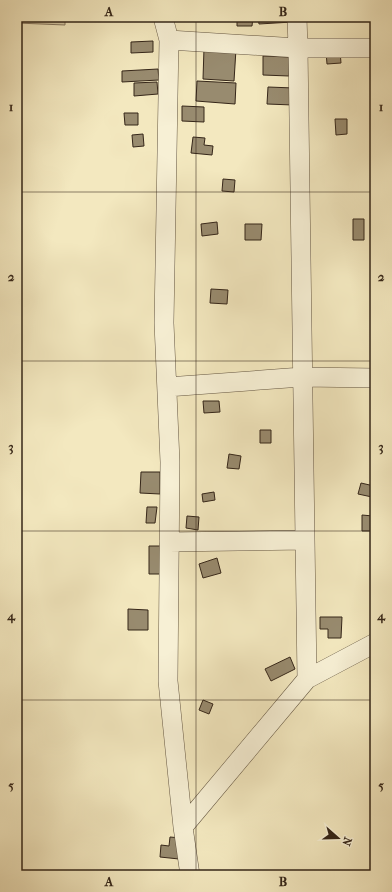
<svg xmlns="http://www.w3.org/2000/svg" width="392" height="892" font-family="'IM FELL French Canon',serif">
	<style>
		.green { fill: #d3c7a3; stroke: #84765e }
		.building { fill: #988b6f; stroke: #352619 }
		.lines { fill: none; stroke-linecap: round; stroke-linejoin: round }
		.street-casing { stroke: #645642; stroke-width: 20 }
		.street { stroke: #f7f0d5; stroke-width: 19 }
		.grid { fill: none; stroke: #352619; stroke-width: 1; stroke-opacity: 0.55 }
		.neatline { fill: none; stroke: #352619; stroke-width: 1.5 }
		.grid-label { font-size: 13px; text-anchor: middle; font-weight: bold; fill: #352619 }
	</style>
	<rect width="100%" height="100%" fill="#f3e8bf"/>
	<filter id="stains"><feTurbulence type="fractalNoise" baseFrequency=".005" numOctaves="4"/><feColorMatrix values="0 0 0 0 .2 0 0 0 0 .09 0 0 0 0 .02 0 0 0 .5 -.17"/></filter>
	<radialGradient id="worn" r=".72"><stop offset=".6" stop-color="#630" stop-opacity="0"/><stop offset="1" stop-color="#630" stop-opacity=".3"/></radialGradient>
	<path class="green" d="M 17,17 L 65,17 L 65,25 L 17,23 Z"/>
	<path class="building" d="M 237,17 L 253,17 L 252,26 L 237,26 Z
		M 258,17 L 292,17 L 292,22 L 259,24 Z
		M 349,17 L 360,17 L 360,19 L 349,20 Z
		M 153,41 L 153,52 L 131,53 L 131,42 Z
		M 204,48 L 236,49 L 234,81 L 203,79 Z
		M 340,51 L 341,63 L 327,64 L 326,52 Z
		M 263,56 L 289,57 L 289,76 L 263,75 Z
		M 158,69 L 159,80 L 122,82 L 122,71 Z
		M 197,81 L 236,83 L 235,104 L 196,101 Z
		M 157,82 L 158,94 L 134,96 L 134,83 Z
		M 268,87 L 294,88 L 293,105 L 267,104 Z
		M 182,106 L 204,107 L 204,122 L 182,121 Z
		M 124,113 L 138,113 L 138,125 L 125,125 Z
		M 335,119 L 347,119 L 347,134 L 336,135 Z
		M 143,134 L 144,146 L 133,147 L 132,135 Z
		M 193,137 L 205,138 L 204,145 L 213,146 L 212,155 L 191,153 Z
		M 223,179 L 235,180 L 234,192 L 222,191 Z
		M 353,219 L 364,219 L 364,240 L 353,240 Z
		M 217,222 L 218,234 L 202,236 L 201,224 Z
		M 245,224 L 262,224 L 261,240 L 245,240 Z
		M 211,289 L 228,290 L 227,304 L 210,303 Z
		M 374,307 L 375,307 L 375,324 L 373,324 Z
		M 203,401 L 219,401 L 220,412 L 204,413 Z
		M 260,430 L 271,430 L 271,443 L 260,443 Z
		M 229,454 L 241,456 L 239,469 L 227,468 Z
		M 141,472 L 160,472 L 160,494 L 140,493 Z
		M 361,483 L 374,486 L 372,497 L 358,494 Z
		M 214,492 L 215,500 L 203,502 L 202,494 Z
		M 147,507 L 157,507 L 155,523 L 146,523 Z
		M 362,515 L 373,516 L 372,531 L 362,531 Z
		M 187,516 L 199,517 L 198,530 L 186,528 Z
		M 149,546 L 163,546 L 163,574 L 149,574 Z
		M 217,558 L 221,573 L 203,578 L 199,564 Z
		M 128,609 L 148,610 L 148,630 L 128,630 Z
		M 320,617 L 342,617 L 341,638 L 328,638 L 328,629 L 320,629 Z
		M 290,657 L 295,669 L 271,681 L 265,669 Z
		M 203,700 L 213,704 L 209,714 L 199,710 Z
		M 170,837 L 181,838 L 179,859 L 160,857 L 161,845 L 169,846 Z"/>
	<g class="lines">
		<g class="street-casing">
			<path id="street" d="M 164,17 L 164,21 L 169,40 L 164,323 L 170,462 L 168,681 L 183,827 L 190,875
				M 297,17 L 298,48 L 307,679
				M 169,40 L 298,48 L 375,48
				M 167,387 L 302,377 L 375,378
				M 169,542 L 305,540
				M 183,827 L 307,679 L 375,643"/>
		</g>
		<use href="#street" class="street"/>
	</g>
	<path class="grid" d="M 196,17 L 196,875M 17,192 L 375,192M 17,361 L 375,361M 17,531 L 375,531M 17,700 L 375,700"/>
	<rect width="392" height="892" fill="none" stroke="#f3e8bf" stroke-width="44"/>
	<g transform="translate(338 838) rotate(110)" stroke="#f7f0d5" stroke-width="3" paint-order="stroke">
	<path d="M0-3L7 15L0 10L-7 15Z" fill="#352619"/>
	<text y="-6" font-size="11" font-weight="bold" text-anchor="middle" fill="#352619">N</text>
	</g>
	<rect x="22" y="22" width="348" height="848" class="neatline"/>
	<g class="grid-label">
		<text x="109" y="16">A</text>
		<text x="283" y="16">B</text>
		<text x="11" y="111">1</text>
		<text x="381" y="111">1</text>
		<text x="11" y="281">2</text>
		<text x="381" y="281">2</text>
		<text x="11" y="451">3</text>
		<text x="381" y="451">3</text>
		<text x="11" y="620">4</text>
		<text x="381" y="620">4</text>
		<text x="11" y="790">5</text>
		<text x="381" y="790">5</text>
		<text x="109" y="886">A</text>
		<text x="283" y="886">B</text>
	</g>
	<rect width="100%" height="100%" filter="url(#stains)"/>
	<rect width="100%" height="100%" fill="url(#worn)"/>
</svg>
